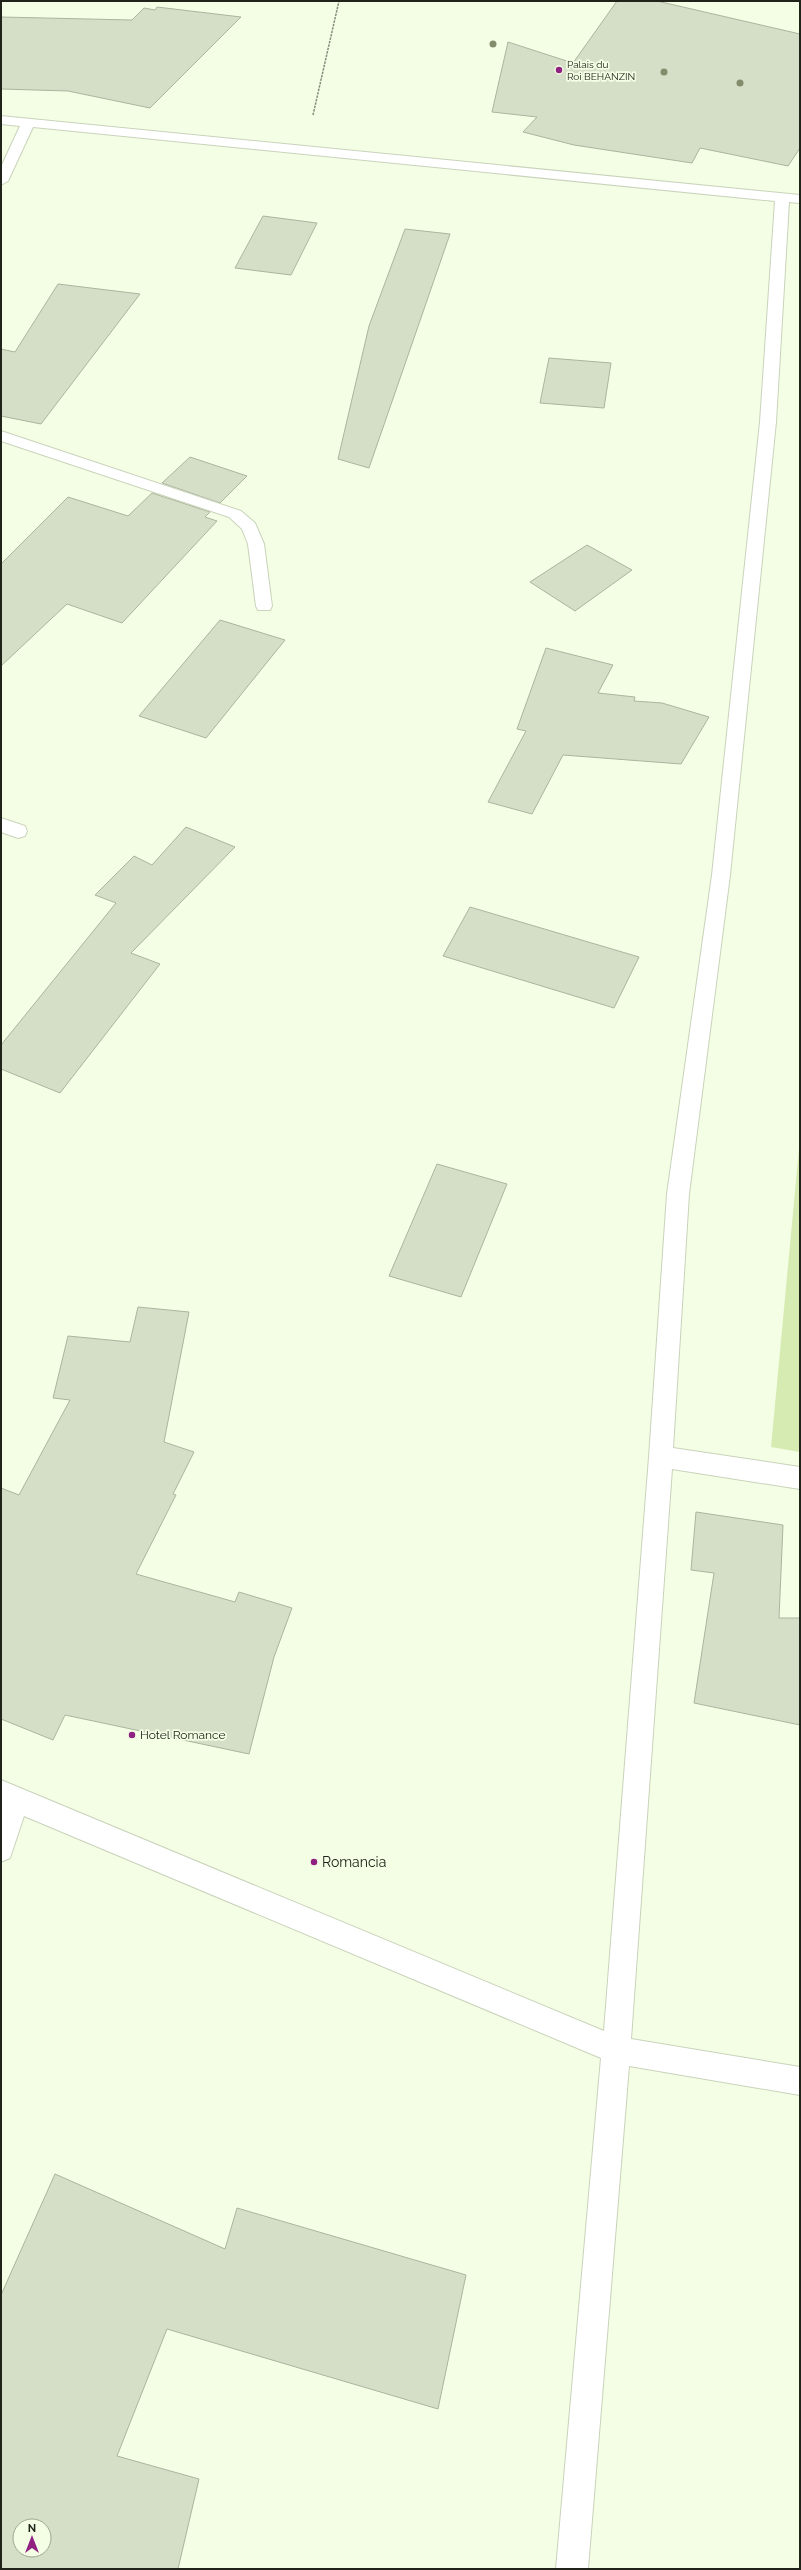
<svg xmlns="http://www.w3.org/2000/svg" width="801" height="2570" font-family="Raleway,sans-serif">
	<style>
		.green { fill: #d6ebb2 }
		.building { fill: #d5dec6; stroke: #abb49d; fill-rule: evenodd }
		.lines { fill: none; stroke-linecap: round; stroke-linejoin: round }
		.minor-casing { stroke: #c9d3bb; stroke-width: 2 }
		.path { stroke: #878d7d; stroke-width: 1.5; stroke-dasharray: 2.5 1; stroke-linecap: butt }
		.minor { fill: #fff; fill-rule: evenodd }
		.tree { fill: #838d6e }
		.poi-dot { fill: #902081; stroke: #f4fee5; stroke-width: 1.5 }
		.labels { text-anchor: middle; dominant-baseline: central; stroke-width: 3.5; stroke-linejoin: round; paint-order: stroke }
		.far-poi-label { font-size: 10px; fill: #20231a; stroke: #f4fee5; text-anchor: start }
		.poi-label { font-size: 12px; fill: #20231a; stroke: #f4fee5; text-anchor: start }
		.near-poi-label { font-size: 14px; fill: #20231a; stroke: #f4fee5; text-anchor: start }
	</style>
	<rect width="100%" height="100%" fill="#f4fee5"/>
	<path class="green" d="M 800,1138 L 800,1452 L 771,1447 Z"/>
	<path class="building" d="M 617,1 L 657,1 L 800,34 L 800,148 L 788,166 L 700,148 L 692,163 L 574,145 L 523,132 L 537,117 L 492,112 L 508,42 L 573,63 Z
		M 157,7 L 241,17 L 150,108 L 68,91 L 1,89 L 1,17 L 132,20 L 144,8 L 155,10 Z
		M 263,216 L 317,223 L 291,275 L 235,268 Z
		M 405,229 L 450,234 L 369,468 L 338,459 L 369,326 Z
		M 58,284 L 140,294 L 41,424 L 1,416 L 1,349 L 15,352 Z
		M 549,358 L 611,363 L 604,408 L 540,403 Z
		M 190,457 L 247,476 L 220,503 L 162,483 Z
		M 152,493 L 210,512 L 205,517 L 217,521 L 122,623 L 67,604 L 1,666 L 1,564 L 68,497 L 128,516 Z
		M 587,545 L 632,570 L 575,611 L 530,582 Z
		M 220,620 L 285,640 L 206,738 L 139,716 Z
		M 546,648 L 613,665 L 598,693 L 635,697 L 634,701 L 662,703 L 709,717 L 681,764 L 563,755 L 532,814 L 488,802 L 526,731 L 517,729 Z
		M 186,827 L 235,847 L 131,953 L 160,964 L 60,1093 L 1,1069 L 1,1045 L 116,903 L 95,895 L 134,856 L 152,865 Z
		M 470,907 L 639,957 L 614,1008 L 443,956 Z
		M 437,1164 L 507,1184 L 461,1297 L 389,1276 Z
		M 138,1307 L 189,1312 L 164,1442 L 194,1452 L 173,1494 L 176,1495 L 136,1574 L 235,1602 L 239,1592 L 292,1608 L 274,1657 L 249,1754 L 65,1715 L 53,1740 L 1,1719 L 1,1488 L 19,1495 L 70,1400 L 53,1398 L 68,1336 L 130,1342 Z
		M 696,1512 L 783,1525 L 779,1618 L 800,1618 L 800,1725 L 694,1703 L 714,1573 L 691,1570 Z
		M 55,2174 L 225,2249 L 237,2208 L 466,2275 L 438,2409 L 167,2329 L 117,2456 L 199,2479 L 178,2569 L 1,2569 L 1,2295 ZM 20,2526 L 44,2526 L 44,2550 L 20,2550 Z"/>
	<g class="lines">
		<g class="minor-casing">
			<path id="minor" d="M 1,116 L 800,195 L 800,203 L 789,202 L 776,422 L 730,875 L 689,1194 L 673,1448 L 800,1467 L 800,1489 L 672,1469 L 631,2039 L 800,2067 L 800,2095 L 629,2066 L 588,2569 L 556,2569 L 601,2058 L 24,1816 L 10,1858 L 1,1862 L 1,1780 L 604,2031 L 649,1457 L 667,1194 L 712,875 L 760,422 L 775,201 L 33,127 L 8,181 L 1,185 L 1,167 L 20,126 L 1,124 Z
				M 1,431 L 241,511 L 255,523 L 264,544 L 272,606 L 270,610 L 258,610 L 256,606 L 248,544 L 242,529 L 229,517 L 1,441 Z
				M 1,818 L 25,826 L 27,831 L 25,836 L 18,838 L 1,832 Z"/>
		</g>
		<path class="path" d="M 313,115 L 339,1"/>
		<use href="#minor" class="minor"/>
	</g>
	<g class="tree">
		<circle cx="493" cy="44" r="3.5"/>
		<circle cx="664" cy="72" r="3.5"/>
		<circle cx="740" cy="83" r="3.5"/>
	</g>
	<g class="poi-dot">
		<circle cx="559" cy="70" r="4"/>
		<circle cx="132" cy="1735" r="4"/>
		<circle cx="314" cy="1862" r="4"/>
	</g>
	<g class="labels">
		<g class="far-poi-label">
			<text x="567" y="64">Palais du<tspan x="567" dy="12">Roi BEHANZIN</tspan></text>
		</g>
		<g class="poi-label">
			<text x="140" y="1735">Hotel Romance</text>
		</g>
		<g class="near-poi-label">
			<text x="322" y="1862">Romancia</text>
		</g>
	</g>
	<rect width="801" height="2570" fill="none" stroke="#20231a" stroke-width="4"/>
	<g transform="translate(32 2538)"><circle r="19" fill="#f4fee5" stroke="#9fa694"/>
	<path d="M0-3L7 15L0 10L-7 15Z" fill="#902081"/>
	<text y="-6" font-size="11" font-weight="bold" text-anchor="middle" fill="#20231a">N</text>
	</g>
</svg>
